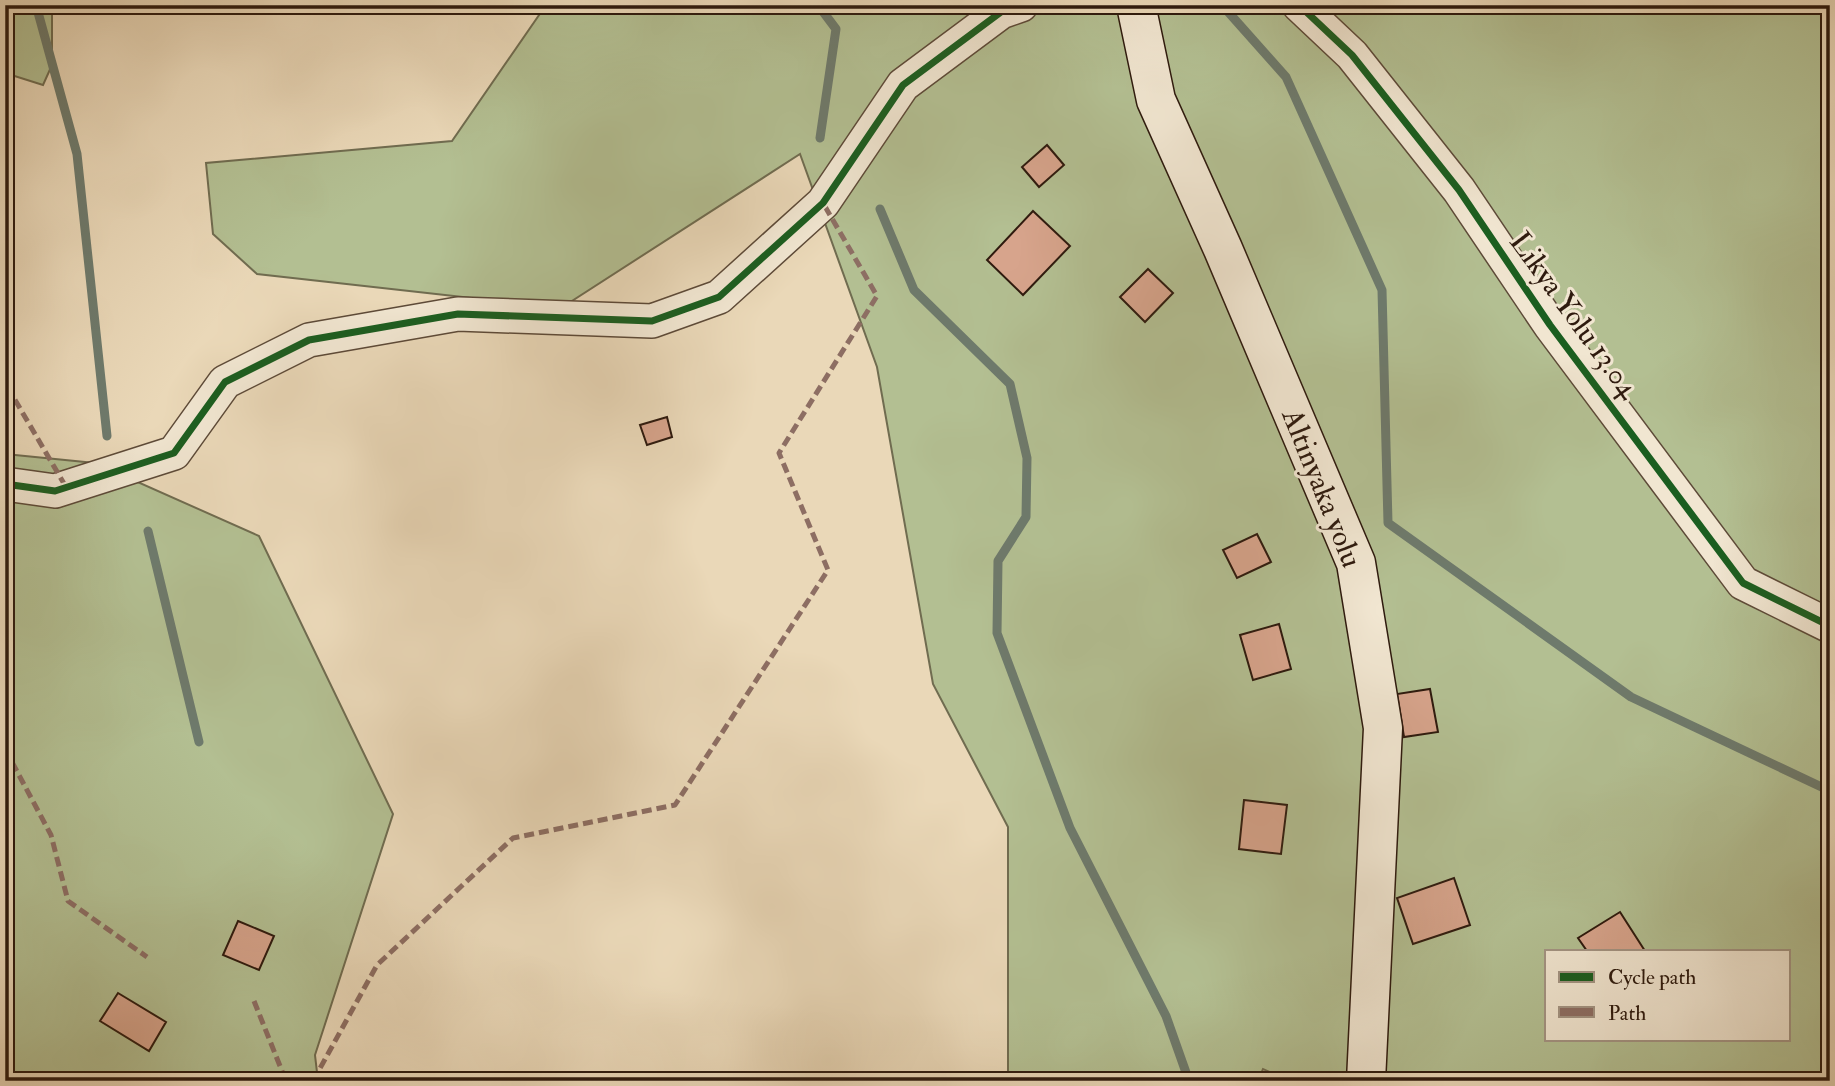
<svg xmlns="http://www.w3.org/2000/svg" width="1835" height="1086" font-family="'IM FELL Double Pica',serif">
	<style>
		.green { fill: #b3bf92; stroke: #706c50; stroke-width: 2; fill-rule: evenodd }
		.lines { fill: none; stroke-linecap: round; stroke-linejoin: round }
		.stream { stroke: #6e7a6c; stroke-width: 9 }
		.building { fill: #d7a48c; stroke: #2e1a0e; stroke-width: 2 }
		.minor-casing { stroke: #5d4a38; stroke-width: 36 }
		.secondary-casing { stroke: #2e1a0e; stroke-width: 41 }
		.minor { stroke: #f1e6d1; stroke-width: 33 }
		.secondary { stroke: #f1e6d1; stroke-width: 38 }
		.quiet { stroke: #8d6e63; stroke-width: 5; stroke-dasharray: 10 5; stroke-linecap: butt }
		.cycleway-casing { stroke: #f1e6d1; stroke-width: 11 }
		.cycleway { stroke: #1b5e20; stroke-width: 7 }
		.labels { text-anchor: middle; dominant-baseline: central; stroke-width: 6; stroke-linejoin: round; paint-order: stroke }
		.street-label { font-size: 30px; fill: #2e1a0e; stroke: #f1e6d1 }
	</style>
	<rect width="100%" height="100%" fill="#ead8b8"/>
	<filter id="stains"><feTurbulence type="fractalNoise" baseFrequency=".00286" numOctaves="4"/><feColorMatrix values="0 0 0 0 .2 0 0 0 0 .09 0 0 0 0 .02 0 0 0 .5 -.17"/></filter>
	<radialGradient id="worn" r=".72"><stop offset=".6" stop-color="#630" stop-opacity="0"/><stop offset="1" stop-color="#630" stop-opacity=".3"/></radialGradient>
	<path class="green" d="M 5,5 L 52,5 L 52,65 L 43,85 L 5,73 Z
		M 546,5 L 1830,5 L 1830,1081 L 1290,1081 L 1263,1069 L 1258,1081 L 1008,1081 L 1008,827 L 933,684 L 877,367 L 800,154 L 561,308 L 257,274 L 213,234 L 206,163 L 452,141 ZM 1546,951 L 1788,951 L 1788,1039 L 1546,1039 Z
		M 5,454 L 95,463 L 259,536 L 393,814 L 315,1055 L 318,1081 L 5,1081 Z"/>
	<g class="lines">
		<path class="stream" d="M 36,5 L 77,154 L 107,436
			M 818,5 L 836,29 L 820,138
			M 1222,5 L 1286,77 L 1382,290 L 1388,523 L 1631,697 L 1830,791
			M 880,209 L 914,290 L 1010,384 L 1027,458 L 1026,517 L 998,561 L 997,633 L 1070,828 L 1166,1016 L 1189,1081
			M 148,531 L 199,742"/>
	</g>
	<path class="building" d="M 1047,145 L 1064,165 L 1039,187 L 1022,167 Z
		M 1033,211 L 1070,246 L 1023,295 L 987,260 Z
		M 1148,269 L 1173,293 L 1145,322 L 1120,297 Z
		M 667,417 L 672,437 L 647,445 L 640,425 Z
		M 1257,534 L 1271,562 L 1237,578 L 1223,550 Z
		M 1279,624 L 1291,669 L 1253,680 L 1240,635 Z
		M 1430,689 L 1438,732 L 1404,737 L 1397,694 Z
		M 1244,800 L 1287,805 L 1281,854 L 1239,849 Z
		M 1454,878 L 1470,925 L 1413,944 L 1397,898 Z
		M 1620,912 L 1645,951 L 1587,951 L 1578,938 Z
		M 238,921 L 274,936 L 259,970 L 223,955 Z
		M 118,993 L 166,1022 L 149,1051 L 100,1021 Z"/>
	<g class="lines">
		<g class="minor-casing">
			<path id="minor" d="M 1299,5 L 1352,55 L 1459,190 L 1550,325 L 1743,583 L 1830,626
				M 5,484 L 55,491 L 174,453 L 225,382 L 309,340 L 458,314 L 652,321 L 719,297 L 823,203 L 903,85 L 1001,12 L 1021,5"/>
		</g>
		<g class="secondary-casing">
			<path id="secondary" d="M 1136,5 L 1156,100 L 1223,249 L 1356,563 L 1383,728 L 1366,1081"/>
		</g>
		<use href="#minor" class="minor"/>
		<use href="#secondary" class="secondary"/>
		<path class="quiet" d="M 5,389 L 11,393 L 66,487
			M 5,749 L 51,835 L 68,901 L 147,957
			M 254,1001 L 286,1081
			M 313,1081 L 377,965 L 513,838 L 675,805 L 828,570 L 779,453 L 877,296 L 823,203"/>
		<g class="cycleway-casing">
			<path id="cycleway" d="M 1299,5 L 1352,55 L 1459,190 L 1550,325 L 1743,583 L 1830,626
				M 5,484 L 55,491 L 174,453 L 225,382 L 309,340 L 458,314 L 652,321 L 719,297 L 823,203 L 903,85 L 1001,12 L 1021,5"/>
		</g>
		<use href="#cycleway" class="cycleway"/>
	</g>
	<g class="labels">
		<g class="street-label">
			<text transform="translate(1574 315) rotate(54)">Likya Yolu 13.04</text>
			<text transform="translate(1322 488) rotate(68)">Altinyaka yolu</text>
		</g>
	</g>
	<rect width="1835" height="1086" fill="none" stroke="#ead8b8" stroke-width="28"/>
	<rect x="7" y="7" width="1821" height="1072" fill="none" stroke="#2e1a0e" stroke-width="3.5"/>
	<rect x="14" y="14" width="1807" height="1058" fill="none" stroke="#2e1a0e" stroke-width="2"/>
	<rect x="1545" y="950" width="245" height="91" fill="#f1e6d1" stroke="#a39483" stroke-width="2"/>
	<rect x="1559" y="972" width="35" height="10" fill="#1b5e20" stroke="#a39483" stroke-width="2"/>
	<text x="1608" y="984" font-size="21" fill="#2e1a0e">Cycle path</text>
	<rect x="1559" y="1007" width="35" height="10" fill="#8d6e63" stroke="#a39483" stroke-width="2"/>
	<text x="1608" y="1020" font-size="21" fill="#2e1a0e">Path</text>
	<rect width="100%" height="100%" filter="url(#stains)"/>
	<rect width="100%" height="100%" fill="url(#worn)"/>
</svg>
